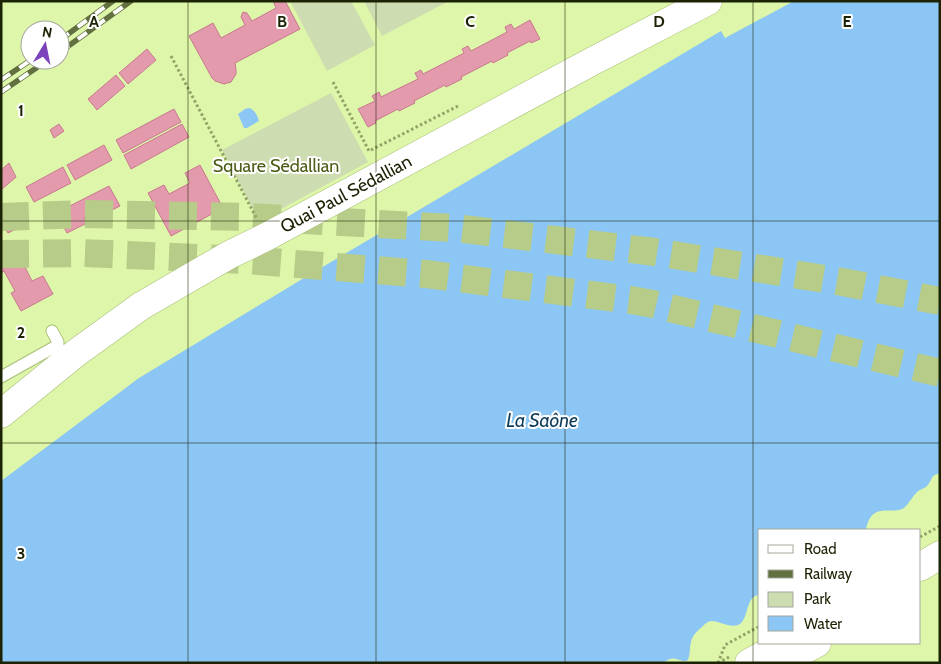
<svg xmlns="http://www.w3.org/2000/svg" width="941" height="664" font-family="Cabin,sans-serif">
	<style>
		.green { fill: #ceddb1 }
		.water { fill: #8bc6f5 }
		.building { fill: #e39aad; stroke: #c8798f }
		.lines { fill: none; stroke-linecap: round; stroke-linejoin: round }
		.trunk-tunnel { stroke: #b7cc88; stroke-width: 28; stroke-dasharray: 28 14; stroke-linecap: butt }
		.service-casing { stroke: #a8bf75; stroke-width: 13 }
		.primary-casing { stroke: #a8bf75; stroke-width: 29 }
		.path { stroke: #92a368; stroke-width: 3; stroke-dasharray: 2.5 2.5; stroke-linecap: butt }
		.service { stroke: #fff; stroke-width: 11 }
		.primary { stroke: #fff; stroke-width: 28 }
		.rail-casing { stroke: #627040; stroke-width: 5.5 }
		.rail { stroke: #fff; stroke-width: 4; stroke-dasharray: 11; stroke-linecap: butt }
		.grid { fill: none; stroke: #1b2304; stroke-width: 1; stroke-opacity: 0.55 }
		.labels { text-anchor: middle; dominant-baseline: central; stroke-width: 4; stroke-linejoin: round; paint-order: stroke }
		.park-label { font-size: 18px; fill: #4b5d16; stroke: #fff }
		.street-label { font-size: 18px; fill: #1b2304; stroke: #fff }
		.water-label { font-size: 19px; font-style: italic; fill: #0e3c5b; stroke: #fff }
		.grid-label { font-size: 16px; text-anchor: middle; font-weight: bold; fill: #1b2304; stroke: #fff; stroke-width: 4; stroke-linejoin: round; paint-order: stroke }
	</style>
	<rect width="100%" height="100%" fill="#def6a9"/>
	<path class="green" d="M 290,1 L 351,1 L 375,45 L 327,71 Z
		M 364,1 L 449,1 L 382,36 Z
		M 331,93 L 368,162 L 259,221 L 222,150 Z"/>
	<path class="water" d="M 794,1 L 940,1 L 940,473 C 929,476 933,480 927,486 C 924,489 920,489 917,492 C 912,497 909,503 905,507 C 895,517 871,499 866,530 L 760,530 L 760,594 C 746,597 749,613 742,622 C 735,631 720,621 712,621 C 708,621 705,624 702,627 C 697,631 692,636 691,642 C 689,649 691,655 687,661 C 675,661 675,654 663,663 L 1,663 L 1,481 L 139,378 L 299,281 L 721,31 L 725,38 Z
		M 249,108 C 254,109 258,116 259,121 L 247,128 L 244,128 L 238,114 L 245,109 Z"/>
	<path class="building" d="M 273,1 L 285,1 L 300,29 L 235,63 L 236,70 L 236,74 L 231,82 L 224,84 L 215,81 L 212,78 L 189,36 L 213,23 L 221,38 L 245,25 L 241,17 L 242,14 L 243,12 L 247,13 L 252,21 L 276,8 Z
		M 530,20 L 540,39 L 531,43 L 530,41 L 507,53 L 508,55 L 493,63 L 492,61 L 461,77 L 462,79 L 446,87 L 445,85 L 414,101 L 415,103 L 399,111 L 398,109 L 375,121 L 376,123 L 368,127 L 358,109 L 375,101 L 372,96 L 379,92 L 381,97 L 418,79 L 415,73 L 421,70 L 423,74 L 464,53 L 462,49 L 468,46 L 471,51 L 507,32 L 505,27 L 511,24 L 514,29 Z
		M 147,49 L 156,60 L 128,84 L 119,73 Z
		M 116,75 L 125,86 L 97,110 L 88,99 Z
		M 174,109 L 181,122 L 123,153 L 116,140 Z
		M 59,124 L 64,131 L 54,138 L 50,130 Z
		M 182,124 L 189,137 L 131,169 L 124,155 Z
		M 104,145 L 112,160 L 75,180 L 67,165 Z
		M 9,163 L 16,177 L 1,190 L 1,170 Z
		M 200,165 L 223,208 L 171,236 L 148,193 L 164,185 L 169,194 L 190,183 L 185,173 Z
		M 63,167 L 71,183 L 34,202 L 26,187 Z
		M 109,186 L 120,206 L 100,216 L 97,211 L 93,213 L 92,211 L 87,214 L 88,216 L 84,218 L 87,223 L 67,233 L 56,213 Z
		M 17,203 L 28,223 L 8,233 L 5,228 L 1,230 L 1,211 Z
		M 20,257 L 32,281 L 43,276 L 53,294 L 21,311 L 11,293 L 15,291 L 4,271 L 1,273 L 1,267 Z"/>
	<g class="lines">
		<path class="trunk-tunnel" d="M 1,217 L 84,214 L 250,217 L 455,228 L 655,252 L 837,281 L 940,301
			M 1,254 L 82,253 L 245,260 L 426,274 L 631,300 L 653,304 L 940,373"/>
		<g class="service-casing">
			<path id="service" d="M 1,377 L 58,345 L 58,342 L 52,331"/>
		</g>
		<g class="primary-casing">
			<path id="primary" d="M 1,414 L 76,353 L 141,306 L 229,255 L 266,237 L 591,62 L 708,1
				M 920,567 L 940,555
				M 749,663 L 785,643
				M 780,663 L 817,643"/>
		</g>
		<path class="path" d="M 171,56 L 257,219
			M 333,82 L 369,151 L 460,105
			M 920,537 L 940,526
			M 718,663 L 725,645 L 760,626
			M 718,663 L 729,657"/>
		<use href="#service" class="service"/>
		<use href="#primary" class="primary"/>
		<g class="rail-casing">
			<path id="rail" d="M 60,40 L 113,1
				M 60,52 L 131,1
				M 1,80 L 31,60
				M 1,92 L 48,60"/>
		</g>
		<use href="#rail" class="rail"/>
	</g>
	<path class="grid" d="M 188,1 L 188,663M 376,1 L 376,663M 565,1 L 565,663M 753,1 L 753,663M 1,221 L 940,221M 1,443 L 940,443"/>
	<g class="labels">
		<g class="park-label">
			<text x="276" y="166">Square Sédallian</text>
		</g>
		<g class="street-label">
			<text transform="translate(346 194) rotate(-28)">Quai Paul Sédallian</text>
		</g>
		<g class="water-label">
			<text x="542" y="420">La Saône</text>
		</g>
	</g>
	<g class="grid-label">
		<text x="94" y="27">A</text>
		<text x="282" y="27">B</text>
		<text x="470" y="27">C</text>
		<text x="659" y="27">D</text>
		<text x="847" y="27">E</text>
		<text x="21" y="116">1</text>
		<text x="21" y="338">2</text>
		<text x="21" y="559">3</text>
	</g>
	<rect width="941" height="664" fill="none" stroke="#1b2304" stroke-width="5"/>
	<rect x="758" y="529" width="162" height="115" fill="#ffffff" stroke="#a4a79b"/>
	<rect x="768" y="545" width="25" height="8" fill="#ffffff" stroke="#a4a79b"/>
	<text x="804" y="554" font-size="15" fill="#1b2304">Road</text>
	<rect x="768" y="570" width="25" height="8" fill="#627040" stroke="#a4a79b"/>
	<text x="804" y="579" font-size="15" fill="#1b2304">Railway</text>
	<rect x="768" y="592" width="25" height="15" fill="#ceddb1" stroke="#a4a79b"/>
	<text x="804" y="604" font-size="15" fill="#1b2304">Park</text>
	<rect x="768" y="616" width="25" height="15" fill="#8bc6f5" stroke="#a4a79b"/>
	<text x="804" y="629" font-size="15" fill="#1b2304">Water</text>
	<g transform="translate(45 45) rotate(10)"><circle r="24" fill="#ffffff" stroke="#a4a79b"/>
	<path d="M0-4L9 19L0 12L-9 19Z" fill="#7c43ba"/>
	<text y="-8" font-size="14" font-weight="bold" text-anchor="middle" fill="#1b2304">N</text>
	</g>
</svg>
